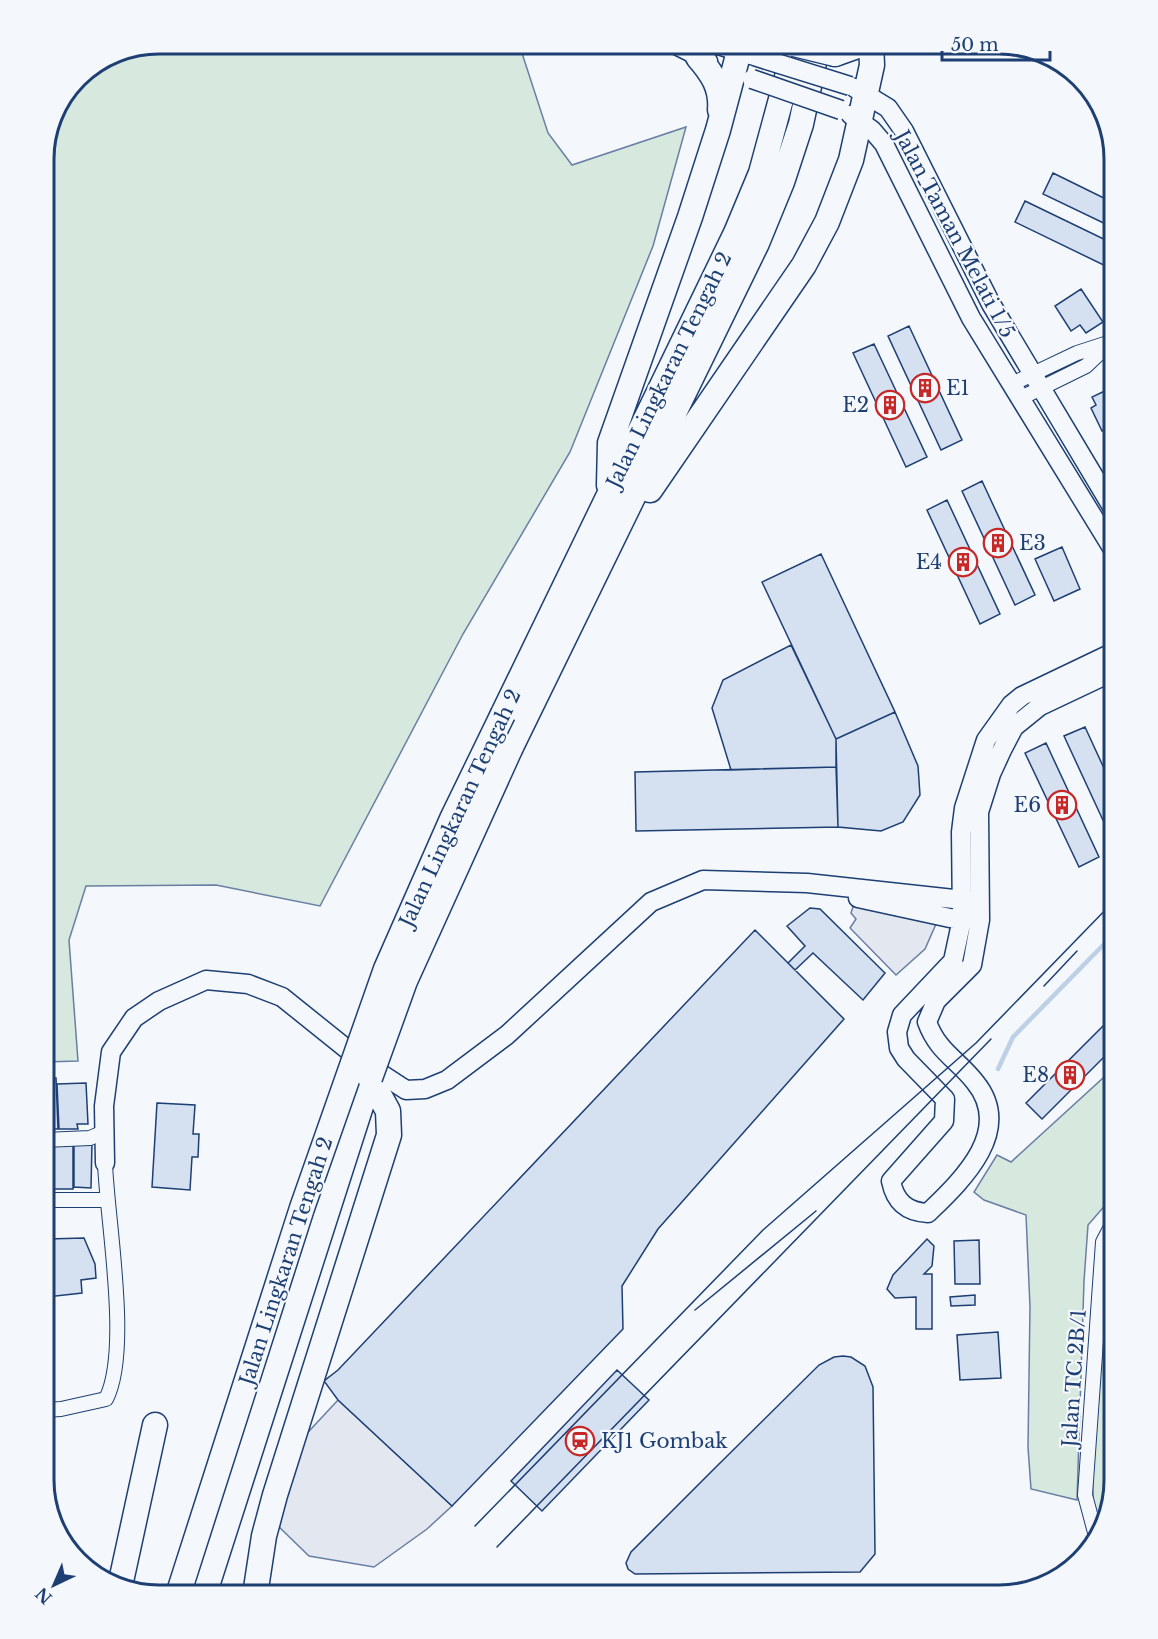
<svg xmlns="http://www.w3.org/2000/svg" width="1158" height="1639" font-family="'Libre Baskerville',serif">
	<style>
		.green { fill: #d7e8df; stroke: #687fa3; stroke-width: 1.5 }
		.parking { fill: #e3e8f0; stroke: #687fa3; stroke-width: 1.5 }
		.lines { fill: none; stroke-linecap: round; stroke-linejoin: round }
		.stream { stroke: #bed0e5; stroke-width: 4.5 }
		.building { fill: #d5e0f0; stroke: #1d3f73; stroke-width: 1.5 }
		.street-casing { stroke: #1d3f73; stroke-width: 16 }
		.secondary-casing { stroke: #1d3f73; stroke-width: 21 }
		.highway-casing { stroke: #1d3f73; stroke-width: 27 }
		.street { stroke: #f4f7fb; stroke-width: 14 }
		.secondary { stroke: #f4f7fb; stroke-width: 18 }
		.highway { stroke: #f4f7fb; stroke-width: 24 }
		.tram { stroke: #1d3f73; stroke-width: 1.5 }
		.secondary-bridge-casing { stroke: #1d3f73; stroke-width: 21; stroke-linecap: butt }
		.highway-bridge-casing { stroke: #1d3f73; stroke-width: 27; stroke-linecap: butt }
		.secondary-bridge { stroke: #f4f7fb; stroke-width: 18 }
		.highway-bridge { stroke: #f4f7fb; stroke-width: 24 }
		.labels { text-anchor: middle; dominant-baseline: central; stroke-width: 4.5; stroke-linejoin: round; paint-order: stroke }
		.street-label { font-size: 20px; fill: #1d3f73; stroke: #f4f7fb }
		.poi-label { font-size: 20px; fill: #1d3f73; stroke: #f4f7fb; text-anchor: end }
		.rim { fill: none; stroke: #1d3f73; stroke-width: 3 }
	</style>
	<rect width="100%" height="100%" fill="#f4f7fb"/>
	<path class="green" d="M 159,44 L 519,44 L 548,133 L 572,165 L 686,127 L 653,246 L 570,452 L 463,634 L 320,906 L 216,885 L 86,886 L 69,940 L 78,1061 L 44,1062 L 44,151 L 56,108 L 83,72 Z
		M 1114,1068 L 1114,1195 L 1088,1225 L 1084,1281 L 1077,1500 L 1031,1489 L 1028,1447 L 1030,1307 L 1026,1215 L 984,1200 L 974,1192 L 997,1155 L 1011,1162 Z
		M 1114,1282 L 1114,1480 L 1100,1535 L 1094,1521 L 1092,1468 L 1097,1297 Z"/>
	<path class="parking" d="M 854,904 L 936,924 L 925,949 L 896,975 L 850,928 L 856,919 L 851,913 Z
		M 338,1400 L 452,1506 L 427,1529 L 374,1567 L 309,1556 L 275,1523 L 299,1442 Z"/>
	<g class="lines">
		<path class="stream" d="M 998,1069 L 1013,1037 L 1114,934"/>
	</g>
	<path class="building" d="M 1053,173 L 1114,203 L 1114,228 L 1043,194 Z
		M 1025,201 L 1114,244 L 1114,270 L 1015,222 Z
		M 1081,289 L 1103,322 L 1086,333 L 1080,325 L 1071,331 L 1055,306 Z
		M 909,326 L 962,440 L 941,450 L 888,336 Z
		M 874,344 L 927,457 L 906,467 L 853,353 Z
		M 1113,387 L 1114,425 L 1102,431 L 1091,408 L 1096,405 L 1092,397 Z
		M 982,481 L 1035,595 L 1015,605 L 962,491 Z
		M 947,500 L 1000,614 L 980,624 L 927,510 Z
		M 1062,547 L 1080,589 L 1054,601 L 1035,559 Z
		M 821,554 L 895,712 L 836,739 L 762,582 Z
		M 791,645 L 836,739 L 836,767 L 731,770 L 712,708 L 723,680 Z
		M 895,712 L 918,766 L 920,795 L 903,822 L 881,831 L 838,827 L 836,739 Z
		M 1085,727 L 1114,790 L 1114,844 L 1064,736 Z
		M 1046,743 L 1099,857 L 1079,867 L 1025,753 Z
		M 836,767 L 838,827 L 636,831 L 635,772 Z
		M 810,908 L 820,909 L 885,973 L 863,1000 L 813,953 L 795,970 L 788,963 L 805,946 L 787,926 Z
		M 755,930 L 844,1019 L 658,1229 L 622,1286 L 623,1329 L 452,1506 L 338,1400 L 324,1381 L 338,1370 Z
		M 1114,1015 L 1114,1047 L 1042,1119 L 1026,1103 Z
		M 44,1078 L 56,1078 L 58,1129 L 44,1129 Z
		M 86,1083 L 88,1124 L 77,1124 L 78,1129 L 59,1129 L 57,1084 Z
		M 157,1103 L 195,1105 L 193,1134 L 199,1134 L 198,1157 L 192,1157 L 190,1190 L 152,1187 Z
		M 44,1141 L 73,1141 L 73,1189 L 44,1189 Z
		M 74,1143 L 92,1143 L 91,1188 L 74,1187 Z
		M 84,1238 L 95,1264 L 96,1278 L 81,1280 L 82,1293 L 47,1297 L 47,1239 Z
		M 927,1239 L 934,1246 L 932,1266 L 924,1274 L 932,1274 L 932,1329 L 916,1329 L 916,1297 L 895,1298 L 887,1289 L 893,1275 Z
		M 979,1240 L 980,1284 L 955,1284 L 954,1241 Z
		M 975,1295 L 975,1305 L 951,1306 L 950,1297 Z
		M 998,1332 L 1001,1378 L 960,1380 L 957,1335 Z
		M 843,1356 L 851,1357 L 865,1366 L 873,1387 L 875,1554 L 860,1572 L 635,1574 L 628,1569 L 626,1563 L 631,1552 L 718,1465 L 819,1365 L 834,1357 Z
		M 617,1370 L 649,1400 L 542,1511 L 511,1481 Z"/>
	<g class="lines">
		<g class="street-casing">
			<path id="street" d="M 1012,384 L 1077,353 L 1114,341
				M 1021,398 L 1086,366 L 1107,346
				M 44,1140 L 90,1138 L 104,1132
				M 44,1200 L 106,1200
				M 44,1410 L 61,1409 L 106,1399 C 131,1350 107,1221 105,1163
				M 1097,1540 L 1085,1495 L 1103,1242 L 1114,1221"/>
		</g>
		<g class="secondary-casing">
			<path id="secondary" d="M 674,44 L 708,61
				M 715,44 L 750,55
				M 855,88 L 888,108 L 904,131 L 991,304 L 1114,510
				M 851,115 L 872,130 L 884,144 L 971,318 L 1114,551
				M 1114,671 L 1040,706 L 1014,727 L 1002,750 L 991,774 L 979,812 L 980,920 L 972,965 L 936,1001 L 927,1022 C 938,1052 957,1059 975,1082 C 1015,1131 961,1181 928,1213 C 906,1212 895,1201 891,1181 L 944,1121 L 945,1099 L 906,1059 L 899,1048 L 897,1032 L 902,1015 L 953,961 L 962,919 L 961,832 L 964,808 L 986,740 L 1011,705 L 1022,696 L 1114,652
				M 858,898 L 950,918 L 972,919
				M 105,1163 L 104,1106 L 111,1052 L 134,1018 L 159,1001 L 206,980 L 248,984 L 282,997 L 363,1062 L 406,1090 L 425,1089 L 447,1080 L 507,1035 L 651,902 L 703,880 L 807,883 L 972,901"/>
		</g>
		<g class="highway-casing">
			<path id="highway" d="M 835,54 L 863,44
				M 698,57 C 712,73 722,88 720,110
				M 609,485 L 610,443 L 690,217 L 718,130 L 741,44
				M 650,490 L 804,265 L 827,222 L 851,160 L 872,65 L 871,44
				M 503,714 L 736,233 L 761,173 L 796,44
				M 511,747 L 757,243 L 782,182 L 801,124 L 818,44
				M 120,1586 L 155,1425
				M 204,1595 L 370,1078
				M 255,1595 L 264,1536 L 275,1495 L 389,1135 L 388,1111 L 370,1078"/>
		</g>
		<use href="#street" class="street"/>
		<use href="#secondary" class="secondary"/>
		<use href="#highway" class="highway"/>
		<path class="tram" d="M 1044,986 L 1077,951
			M 695,1310 L 816,1211
			M 475,1526 L 763,1230 L 976,1043 L 1114,901
			M 497,1547 L 991,1039"/>
		<g class="secondary-bridge-casing">
			<path id="secondary-bridge" d="M 754,56 L 850,86
				M 752,79 L 841,110"/>
		</g>
		<g class="highway-bridge-casing">
			<path id="highway-bridge" d="M 794,44 L 835,54
				M 370,1078 L 405,981 L 511,747
				M 178,1595 L 302,1208 L 386,969 L 452,819 L 503,714"/>
		</g>
		<use href="#secondary-bridge" class="secondary-bridge"/>
		<use href="#highway-bridge" class="highway-bridge"/>
	</g>
	<defs>
		<g id="building-ring" transform="scale(1.5)"><circle r="9.5" fill="#f4f7fb" stroke="#c62828" stroke-width="1.5"/><path d="M-4-6H4V6H1V3H-1V6H-4ZM-2.5-4.3h1.7v1.8h-1.7ZM.8-4.3h1.7v1.8H.8ZM-2.5-1h1.7V.8h-1.7ZM.8-1h1.7V.8H.8Z" fill="#c62828"/></g>
		<g id="station-ring" transform="scale(1.5)"><circle r="9.5" fill="#f4f7fb" stroke="#c62828" stroke-width="1.5"/><path d="M-3-6H3Q5-6 5-4V2Q5 4 3 4L4.5 6H3L1.5 4h-3L-3 6H-4.5L-3 4Q-5 4-5 2V-4Q-5-6-3-6ZM-3.5-4v3h7v-3ZM-3.5 1v1.5H-2V1ZM2 1v1.5H3.5V1Z" fill="#c62828"/></g>
	</defs>
	<g fill-rule="evenodd">
		<use href="#building-ring" x="925" y="388"/>
		<use href="#building-ring" x="890" y="405"/>
		<use href="#building-ring" x="998" y="543"/>
		<use href="#building-ring" x="963" y="562"/>
		<use href="#building-ring" x="1062" y="805"/>
		<use href="#building-ring" x="1070" y="1075"/>
		<use href="#station-ring" x="580" y="1441"/>
	</g>
	<g class="labels">
		<g class="street-label">
			<text transform="translate(955 234) rotate(62)">Jalan Taman Melati 1/5</text>
			<text transform="translate(669 370) rotate(-64)">Jalan Lingkaran Tengah 2</text>
			<text transform="translate(460 808) rotate(-65)">Jalan Lingkaran Tengah 2</text>
			<text transform="translate(286 1261) rotate(-72)">Jalan Lingkaran Tengah 2</text>
			<text transform="translate(1074 1378) rotate(-86)">Jalan TC 2B/1</text>
		</g>
		<g class="poi-label">
			<text x="946" y="388" text-anchor="start">E1</text>
			<text x="869" y="405">E2</text>
			<text x="1019" y="543" text-anchor="start">E3</text>
			<text x="942" y="562">E4</text>
			<text x="1041" y="805">E6</text>
			<text x="1049" y="1075">E8</text>
			<text x="601" y="1441" text-anchor="start">KJ1 Gombak</text>
		</g>
	</g>
	<path d="M0 0H1158V1639H0ZM159 54H999A105 105 0 0 1 1104 159V1480A105 105 0 0 1 999 1585H159A105 105 0 0 1 54 1480V159A105 105 0 0 1 159 54Z" fill="#f4f7fb" fill-rule="evenodd"/>
	<path class="rim" d="M159 54H999A105 105 0 0 1 1104 159V1480A105 105 0 0 1 999 1585H159A105 105 0 0 1 54 1480V159A105 105 0 0 1 159 54Z"/>
	<g transform="translate(54 1585) rotate(224)" stroke="#f4f7fb" stroke-width="4.5" paint-order="stroke">
	<path d="M0-4.5L10 22L0 15L-10 22Z" fill="#1d3f73"/>
	<text y="-9" font-size="16" font-weight="bold" text-anchor="middle" fill="#1d3f73">N</text>
	</g>
	<path d="M942 51v9h108v-9" fill="none" stroke="#1d3f73" stroke-width="3"/>
	<text x="951" y="51" font-size="18" fill="#1d3f73" stroke="#f4f7fb" stroke-width="4.5" paint-order="stroke">50 m</text>
</svg>
